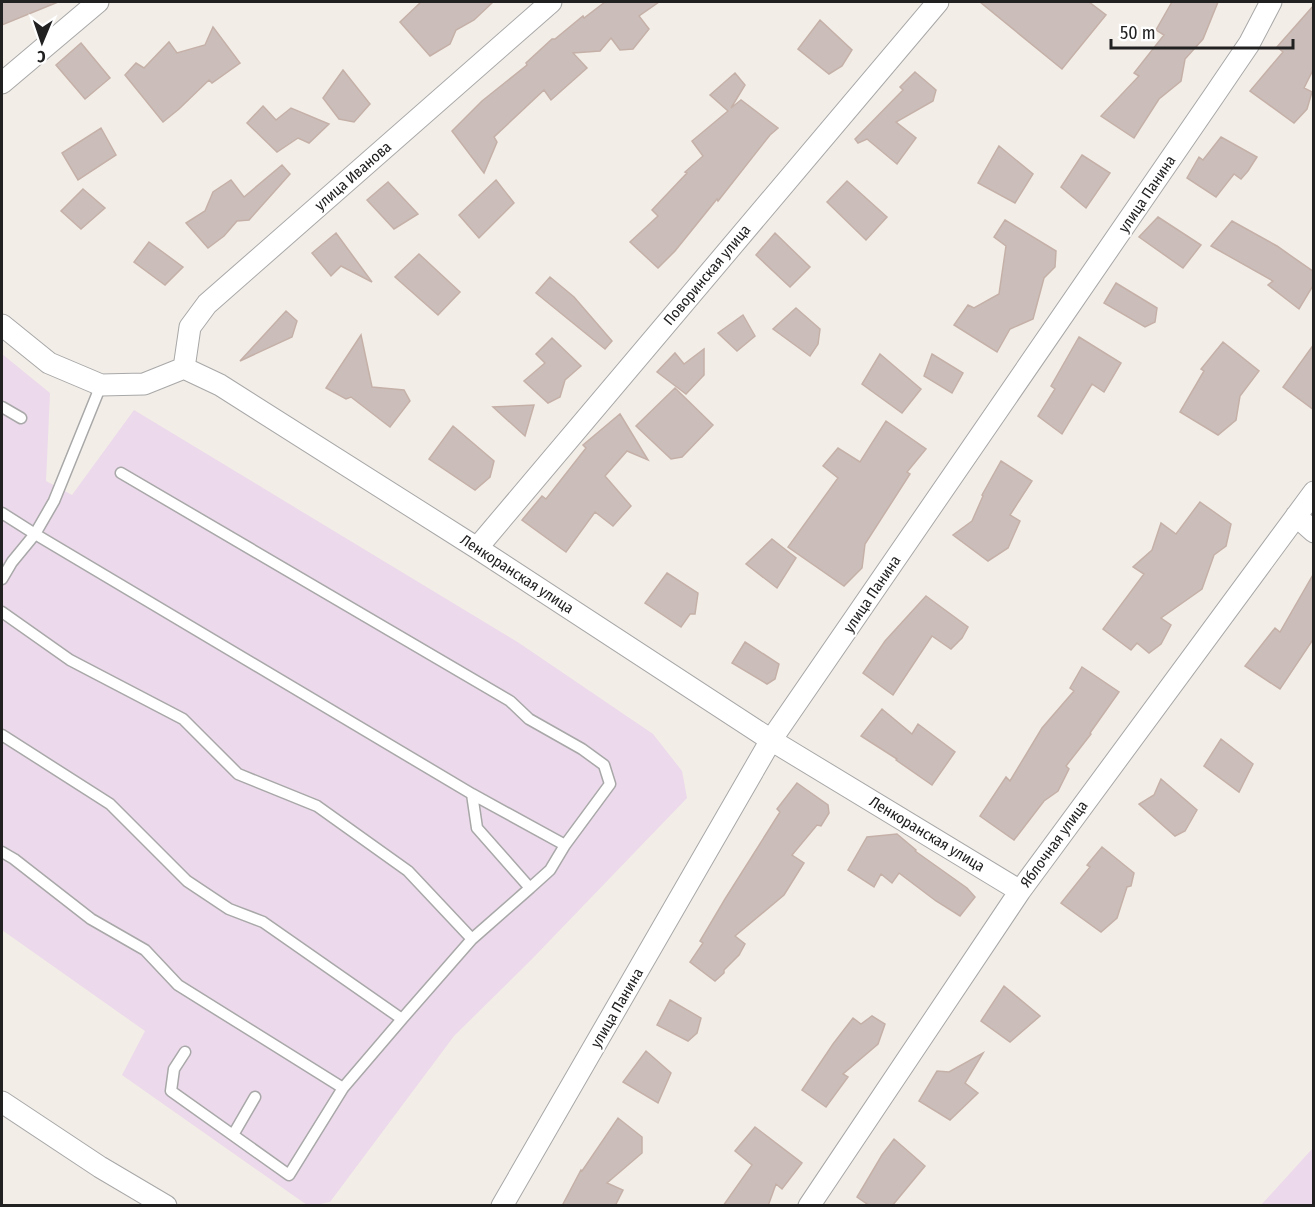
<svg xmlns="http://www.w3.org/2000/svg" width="1315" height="1207" font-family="'Fira Sans Condensed',sans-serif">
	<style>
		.industrial { fill: #ecd9eb }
		.building { fill: #cbbeba; stroke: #c5b0a8; stroke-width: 1.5 }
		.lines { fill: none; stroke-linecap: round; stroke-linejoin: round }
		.lane-casing { stroke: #a8a8a8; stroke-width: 13 }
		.street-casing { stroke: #a8a8a8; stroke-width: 23 }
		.lane { stroke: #fff; stroke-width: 10 }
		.street { stroke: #fff; stroke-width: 21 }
		.labels { text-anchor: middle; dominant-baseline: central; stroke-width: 4.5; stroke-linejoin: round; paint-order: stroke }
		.street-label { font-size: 15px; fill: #212121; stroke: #fff }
	</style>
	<rect width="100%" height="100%" fill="#f2ede7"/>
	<path class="industrial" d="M 2,354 L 50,393 L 46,481 L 72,495 L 134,410 L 519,643 L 653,734 L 682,771 L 687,798 L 531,960 L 454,1036 L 330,1202 L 315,1205 L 307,1205 L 122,1075 L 145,1031 L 2,930 Z
		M 1313,1148 L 1313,1205 L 1261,1205 Z"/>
	<path class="building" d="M 2,2 L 58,2 L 2,25 Z
		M 421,2 L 493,2 L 474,20 L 456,30 L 450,44 L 430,56 L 400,22 Z
		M 605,2 L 659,2 L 639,16 L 649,29 L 633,49 L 620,50 L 611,38 L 600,51 L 573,53 L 587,68 L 551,100 L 544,90 L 494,137 L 497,142 L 484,173 L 452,131 L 482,101 L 527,65 L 526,63 L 552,39 L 555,39 L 583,16 L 584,18 Z
		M 980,2 L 1089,2 L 1106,15 L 1062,69 Z
		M 1172,2 L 1218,2 L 1203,39 L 1185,59 L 1181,81 L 1159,99 L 1134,138 L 1101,116 L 1139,76 L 1134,73 L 1164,35 L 1156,30 Z
		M 1314,5 L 1314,68 L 1304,88 L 1312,92 L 1307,109 L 1294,123 L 1250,91 L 1283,52 L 1277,47 Z
		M 820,20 L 852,50 L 842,66 L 829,74 L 798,49 Z
		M 213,27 L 240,63 L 212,83 L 209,80 L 179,109 L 163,122 L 125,75 L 136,63 L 144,68 L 169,42 L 177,53 L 205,45 Z
		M 81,43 L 110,78 L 85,99 L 56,65 Z
		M 343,70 L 370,104 L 354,122 L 339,119 L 323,98 Z
		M 915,72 L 936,90 L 933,101 L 896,122 L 916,138 L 897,164 L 867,139 L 858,143 L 855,139 L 903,90 L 900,87 Z
		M 735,73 L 745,85 L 731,108 L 741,100 L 778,128 L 770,135 L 718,201 L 717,199 L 675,251 L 658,268 L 630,242 L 658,216 L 652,210 L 687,173 L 685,172 L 703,156 L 692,141 L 728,111 L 710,95 Z
		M 263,106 L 276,120 L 291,108 L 329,124 L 309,143 L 298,138 L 277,152 L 247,123 Z
		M 101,128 L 116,155 L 78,180 L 62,153 Z
		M 1221,137 L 1257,157 L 1248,171 L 1241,179 L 1234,174 L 1216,197 L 1187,178 L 1199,157 L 1203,160 Z
		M 999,146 L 1033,174 L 1015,203 L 978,183 Z
		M 1082,155 L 1110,173 L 1086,208 L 1061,187 Z
		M 282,165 L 290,174 L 249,220 L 237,221 L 224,236 L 208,248 L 186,223 L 205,211 L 213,192 L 231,180 L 244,197 Z
		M 496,180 L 514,203 L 479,238 L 459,215 Z
		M 847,181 L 887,217 L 866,240 L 827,202 Z
		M 388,182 L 418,214 L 394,229 L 367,200 Z
		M 83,189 L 105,208 L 81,229 L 61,211 Z
		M 1158,217 L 1201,245 L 1183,268 L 1139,237 Z
		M 1005,220 L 1056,251 L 1055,267 L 1044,278 L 1033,319 L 1010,329 L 997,352 L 954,325 L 968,305 L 974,308 L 999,294 L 1006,246 L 994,237 Z
		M 1232,221 L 1277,246 L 1314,272 L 1314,284 L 1299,309 L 1268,285 L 1273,281 L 1211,246 Z
		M 336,233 L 372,282 L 341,266 L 331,276 L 312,253 Z
		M 775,233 L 810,267 L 790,287 L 756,255 Z
		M 149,242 L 183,267 L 165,285 L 134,262 Z
		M 419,254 L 460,292 L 438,315 L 395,277 Z
		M 550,277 L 574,297 L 612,341 L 605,349 L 536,293 Z
		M 1116,283 L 1157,308 L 1155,322 L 1145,327 L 1104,303 Z
		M 796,308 L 820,329 L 818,344 L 810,356 L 773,329 Z
		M 286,311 L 297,321 L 292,337 L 240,361 Z
		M 743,315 L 755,336 L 737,351 L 718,333 Z
		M 361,335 L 372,387 L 404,390 L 410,401 L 390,427 L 351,397 L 346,399 L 326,388 Z
		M 1079,337 L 1121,363 L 1104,392 L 1092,384 L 1062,434 L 1038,416 L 1055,389 L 1051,386 Z
		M 552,338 L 581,366 L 565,380 L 560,397 L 548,403 L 524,381 L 545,363 L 536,354 Z
		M 1223,342 L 1259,371 L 1240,396 L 1236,420 L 1218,435 L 1180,412 L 1204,371 L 1201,369 Z
		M 1314,344 L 1314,410 L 1283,387 Z
		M 704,349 L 704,375 L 686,394 L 657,372 L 675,353 L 684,364 Z
		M 880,354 L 921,389 L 902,413 L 862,384 Z
		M 932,354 L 963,373 L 952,393 L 924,376 Z
		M 675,388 L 713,425 L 682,457 L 671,459 L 636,426 Z
		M 534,405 L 525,436 L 493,407 Z
		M 620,414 L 648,460 L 627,451 L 605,476 L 631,506 L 613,526 L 595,512 L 566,552 L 522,520 L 542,496 L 546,499 L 586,448 L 583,445 Z
		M 886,421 L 926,449 L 907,472 L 910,474 L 865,544 L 862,568 L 844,586 L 788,547 L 838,478 L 823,466 L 838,448 L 860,462 Z
		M 453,426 L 494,461 L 490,477 L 475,490 L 429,459 Z
		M 1001,461 L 1032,481 L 1010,515 L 1020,521 L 1008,548 L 988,561 L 953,535 L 972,521 L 983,496 L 982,495 Z
		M 1200,502 L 1231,524 L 1226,546 L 1214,555 L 1202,589 L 1161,618 L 1171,625 L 1161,644 L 1149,653 L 1137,643 L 1131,650 L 1103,629 L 1144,574 L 1133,567 L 1152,550 L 1161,523 L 1176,534 Z
		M 772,539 L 796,558 L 777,588 L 746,564 Z
		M 667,573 L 698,593 L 695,614 L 690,614 L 681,627 L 645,603 Z
		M 1314,573 L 1314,638 L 1280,689 L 1245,666 L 1275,628 L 1280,632 Z
		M 926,596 L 968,627 L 962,638 L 951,649 L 932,636 L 893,695 L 863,673 L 885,641 Z
		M 745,642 L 779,664 L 775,679 L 767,684 L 732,663 Z
		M 1082,667 L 1119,692 L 1090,733 L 1091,734 L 1066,766 L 1069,769 L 1058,791 L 1044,801 L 1014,840 L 980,816 L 1006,777 L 1010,781 L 1042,728 L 1074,691 L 1070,688 Z
		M 882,709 L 912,734 L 918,724 L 955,752 L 932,785 L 896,760 L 897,759 L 861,736 Z
		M 1221,739 L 1253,764 L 1239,792 L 1204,766 Z
		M 1161,779 L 1197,810 L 1185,831 L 1175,836 L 1139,804 L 1154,795 Z
		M 797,783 L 828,805 L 829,813 L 821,826 L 817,825 L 792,855 L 804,863 L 784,895 L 735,936 L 745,944 L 739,955 L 724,970 L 724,973 L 715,981 L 690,962 L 703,943 L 700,941 L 725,899 L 780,812 L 777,809 Z
		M 897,834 L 916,850 L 915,851 L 967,888 L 975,897 L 960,916 L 936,901 L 899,873 L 892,883 L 881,874 L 874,887 L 848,870 L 867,837 Z
		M 1102,847 L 1134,873 L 1131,886 L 1127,887 L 1117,918 L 1101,932 L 1061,903 L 1090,867 L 1087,865 Z
		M 1004,986 L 1040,1016 L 1010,1042 L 981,1021 Z
		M 670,1000 L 701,1018 L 697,1033 L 688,1041 L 657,1025 Z
		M 872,1016 L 885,1024 L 878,1044 L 843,1074 L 848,1077 L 826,1107 L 802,1090 L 833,1044 L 853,1018 L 861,1024 Z
		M 646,1051 L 671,1073 L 658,1103 L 623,1082 Z
		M 983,1053 L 965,1083 L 978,1093 L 950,1120 L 919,1101 L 937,1071 L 949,1072 Z
		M 618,1118 L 642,1137 L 642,1153 L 607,1183 L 623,1190 L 615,1206 L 562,1206 L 581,1170 L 582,1171 Z
		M 755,1127 L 802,1163 L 782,1189 L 776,1184 L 768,1206 L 723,1206 L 752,1165 L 735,1151 Z
		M 894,1139 L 925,1166 L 892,1206 L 870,1206 L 857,1197 L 882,1155 Z"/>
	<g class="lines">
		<g class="lane-casing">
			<path id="lane" d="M 101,385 L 54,501 L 35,534 L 472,794
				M 2,407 L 21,418
				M 2,513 L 35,534 L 12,562 L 2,579
				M 2,612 L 70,660 L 183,719 L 238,774 L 317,806 L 408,871 L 472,939 L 530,888 L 477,828 L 472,794 L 565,845 L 610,784 L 604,765 L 582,749 L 529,719 L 510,701 L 121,473
				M 2,735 L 110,804 L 187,881 L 229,909 L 263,922 L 402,1019 L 343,1088 L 178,985 L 145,950 L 91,919 L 14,859 L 2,852
				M 530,888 L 550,870 L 565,845
				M 402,1019 L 472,939
				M 185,1052 L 174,1069 L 171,1091 L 289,1175 L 343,1088
				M 233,1135 L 255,1097"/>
		</g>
		<g class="street-casing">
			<path id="street" d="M 2,83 L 98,2
				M 2,325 L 49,363 L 101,385 L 144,384 L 184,368 L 220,385 L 477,548 L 771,740 L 1020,891
				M 184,368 L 190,327 L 207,304 L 551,2
				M 1296,516 L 1314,532
				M 477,548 L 938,2
				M 2,1102 L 100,1167 L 166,1206
				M 502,1206 L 771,740 L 1213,97 L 1249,44 L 1271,2
				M 809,1206 L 1020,891 L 1314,492"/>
		</g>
		<use href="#lane" class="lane"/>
		<use href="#street" class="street"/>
	</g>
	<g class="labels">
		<g class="street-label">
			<text transform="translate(353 176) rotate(-41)">улица Иванова</text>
			<text transform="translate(1147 194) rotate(-56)">улица Панина</text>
			<text transform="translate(707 275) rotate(-50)">Поворинская улица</text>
			<text transform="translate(517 574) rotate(33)">Ленкоранская улица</text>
			<text transform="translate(872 594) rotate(-56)">улица Панина</text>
			<text transform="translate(927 834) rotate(31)">Ленкоранская улица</text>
			<text transform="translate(1054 844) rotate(-54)">Яблочная улица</text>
			<text transform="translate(617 1008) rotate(-60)">улица Панина</text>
		</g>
	</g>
	<rect width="1315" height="1207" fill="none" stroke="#212121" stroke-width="6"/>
	<g transform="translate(42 42) rotate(182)" stroke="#ffffff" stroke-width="4.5" paint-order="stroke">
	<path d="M0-4.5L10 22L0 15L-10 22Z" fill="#212121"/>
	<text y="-9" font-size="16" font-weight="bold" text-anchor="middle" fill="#212121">С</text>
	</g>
	<path d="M1111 39v9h182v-9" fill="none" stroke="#212121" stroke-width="3"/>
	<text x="1120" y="39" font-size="18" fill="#212121" stroke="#ffffff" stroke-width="4.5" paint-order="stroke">50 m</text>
</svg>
